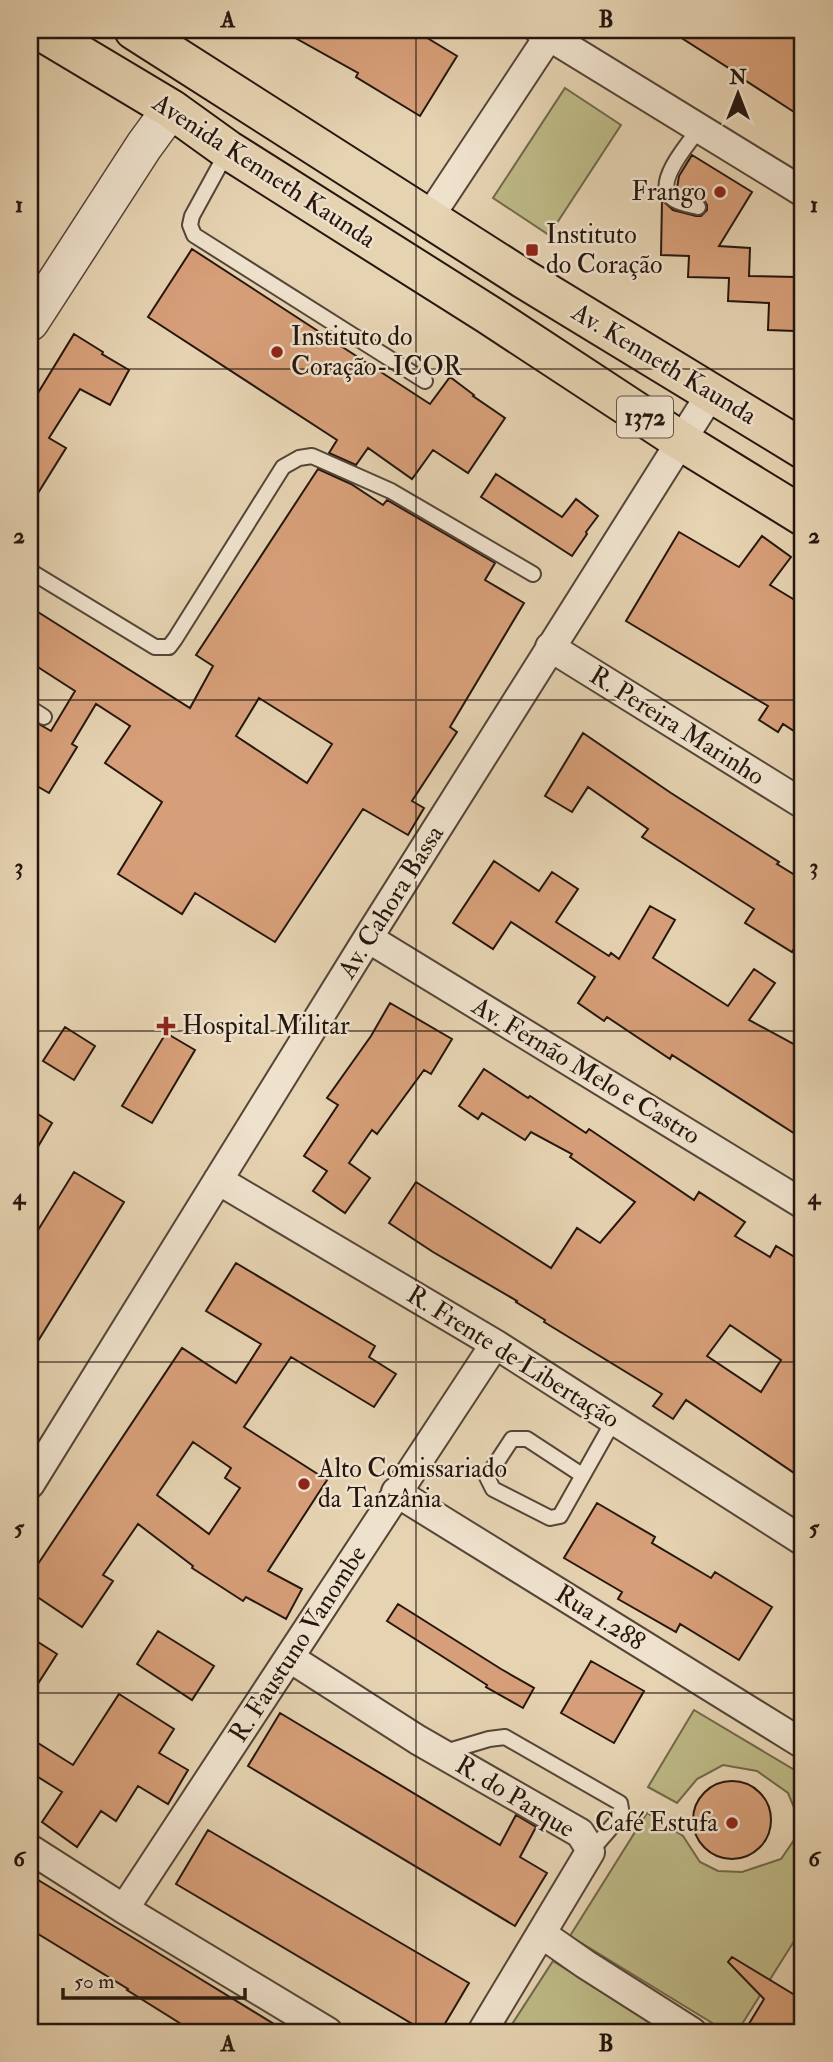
<svg xmlns="http://www.w3.org/2000/svg" width="833" height="2062" font-family="'IM FELL Double Pica',serif">
	<style>
		.green { fill: #bdba87; stroke: #71684a; stroke-width: 2 }
		.building { fill: #d79f79; stroke: #25160e; stroke-width: 2; fill-rule: evenodd }
		.lines { fill: none; stroke-linecap: round; stroke-linejoin: round }
		.service-casing { stroke: #554537; stroke-width: 18 }
		.minor-casing { stroke: #554537; stroke-width: 32 }
		.tertiary-casing { stroke: #554537; stroke-width: 40 }
		.primary-casing { stroke: #25160e; stroke-width: 42 }
		.service { stroke: #efe2cd; stroke-width: 14 }
		.minor { stroke: #efe2cd; stroke-width: 28 }
		.tertiary { stroke: #efe2cd; stroke-width: 37 }
		.primary { stroke: #e6d3b2; stroke-width: 38 }
		.grid { fill: none; stroke: #25160e; stroke-width: 2; stroke-opacity: 0.55 }
		.poi-dot { fill: #8f2418; stroke: #efe2cd; stroke-width: 2.5 }
		.labels { text-anchor: middle; dominant-baseline: central; stroke-width: 5; stroke-linejoin: round; paint-order: stroke }
		.shield { fill: #efe2cd; stroke: #625347; stroke-width: 2 }
		.shield-label { font-size: 24px; font-weight: bold; fill: #25160e }
		.street-label { font-size: 26px; fill: #25160e; stroke: #efe2cd }
		.poi-label { font-size: 26px; fill: #25160e; stroke: #efe2cd; text-anchor: start }
		.neatline { fill: none; stroke: #25160e; stroke-width: 2.5 }
		.grid-label { font-size: 23px; text-anchor: middle; font-weight: bold; fill: #25160e }
	</style>
	<rect width="100%" height="100%" fill="#e6d3b2"/>
	<filter id="stains"><feTurbulence type="fractalNoise" baseFrequency=".00286" numOctaves="4"/><feColorMatrix values="0 0 0 0 .2 0 0 0 0 .09 0 0 0 0 .02 0 0 0 .5 -.17"/></filter>
	<radialGradient id="worn" r=".72"><stop offset=".6" stop-color="#630" stop-opacity="0"/><stop offset="1" stop-color="#630" stop-opacity=".3"/></radialGradient>
	<path class="green" d="M 565,88 L 621,125 L 549,235 L 493,198 Z
		M 694,1710 L 803,1775 L 803,1927 L 737,2032 L 727,2032 L 570,1936 L 647,1813 L 683,1836 L 700,1862 L 718,1871 L 742,1872 L 781,1859 L 794,1840 L 798,1817 L 788,1793 L 757,1771 L 723,1765 L 697,1779 L 677,1803 L 648,1787 Z
		M 553,1961 L 664,2032 L 507,2032 Z"/>
	<path class="building" d="M 281,30 L 414,30 L 457,56 L 420,116 L 356,77 L 358,73 Z
		M 669,30 L 781,30 L 803,44 L 803,99 L 794,112 L 740,77 L 741,76 Z
		M 692,155 L 752,192 L 719,246 L 750,248 L 749,276 L 796,277 L 795,331 L 768,330 L 769,303 L 728,301 L 729,278 L 688,277 L 689,256 L 661,255 L 662,200 L 673,210 L 696,216 L 701,216 L 707,210 L 707,205 L 704,200 L 681,192 L 677,188 L 679,176 Z
		M 192,249 L 430,404 L 450,377 L 474,395 L 473,396 L 505,418 L 468,473 L 433,450 L 412,479 L 368,448 L 356,465 L 329,453 L 337,440 L 148,317 Z
		M 74,334 L 103,352 L 102,354 L 129,370 L 110,405 L 80,389 L 49,438 L 66,448 L 30,506 L 30,406 Z
		M 318,469 L 351,484 L 383,505 L 387,500 L 495,563 L 485,580 L 524,603 L 450,727 L 457,732 L 412,801 L 424,808 L 408,835 L 363,809 L 275,942 L 195,893 L 182,914 L 118,874 L 162,802 L 105,763 L 130,726 L 96,704 L 72,744 L 77,747 L 49,793 L 30,782 L 30,719 L 51,731 L 75,691 L 30,662 L 30,607 L 190,708 L 213,666 L 196,655 ZM 259,698 L 332,744 L 307,783 L 236,736 Z
		M 496,474 L 562,517 L 576,499 L 598,516 L 586,532 L 587,534 L 572,556 L 481,497 Z
		M 679,532 L 739,567 L 762,536 L 791,557 L 770,585 L 803,605 L 803,737 L 783,724 L 778,732 L 759,720 L 768,706 L 626,621 Z
		M 583,733 L 671,793 L 779,862 L 777,864 L 803,880 L 803,934 L 792,952 L 745,923 L 754,909 L 642,837 L 648,829 L 588,787 L 572,812 L 545,796 Z
		M 494,861 L 539,891 L 552,872 L 578,889 L 556,922 L 609,956 L 611,953 L 619,959 L 650,906 L 675,920 L 653,958 L 728,1006 L 754,969 L 775,983 L 749,1020 L 803,1049 L 803,1139 L 672,1055 L 670,1059 L 607,1017 L 604,1021 L 578,1003 L 595,977 L 511,922 L 493,949 L 453,923 Z
		M 390,1003 L 452,1039 L 431,1074 L 424,1070 L 377,1134 L 372,1130 L 349,1163 L 370,1178 L 345,1213 L 313,1191 L 327,1171 L 304,1156 L 338,1105 L 327,1098 L 371,1036 Z
		M 65,1027 L 95,1046 L 74,1080 L 43,1061 Z
		M 166,1033 L 195,1050 L 152,1123 L 122,1106 Z
		M 484,1069 L 528,1098 L 530,1096 L 586,1133 L 589,1129 L 694,1200 L 699,1192 L 745,1222 L 735,1236 L 770,1257 L 776,1246 L 803,1262 L 803,1479 L 686,1400 L 673,1419 L 653,1406 L 662,1394 L 544,1322 L 545,1320 L 516,1302 L 517,1301 L 433,1252 L 389,1223 L 416,1182 L 551,1268 L 577,1228 L 600,1243 L 635,1202 L 570,1157 L 572,1154 L 531,1132 L 525,1140 L 482,1113 L 478,1119 L 459,1106 ZM 730,1325 L 781,1360 L 761,1392 L 707,1356 Z
		M 30,1109 L 52,1123 L 30,1160 Z
		M 74,1172 L 124,1202 L 30,1354 L 30,1243 Z
		M 236,1263 L 375,1346 L 369,1357 L 396,1374 L 374,1407 L 291,1357 L 244,1427 L 327,1480 L 268,1571 L 302,1589 L 286,1619 L 246,1597 L 243,1601 L 192,1568 L 193,1566 L 138,1524 L 103,1575 L 113,1581 L 82,1627 L 30,1592 L 30,1576 L 182,1348 L 236,1383 L 261,1344 L 206,1311 ZM 193,1442 L 231,1468 L 225,1478 L 240,1488 L 209,1534 L 157,1495 Z
		M 597,1503 L 655,1537 L 652,1543 L 711,1578 L 715,1572 L 772,1607 L 739,1660 L 680,1624 L 676,1632 L 618,1599 L 622,1592 L 564,1558 Z
		M 398,1604 L 501,1669 L 534,1688 L 523,1708 L 486,1687 L 487,1685 L 387,1621 Z
		M 158,1631 L 214,1666 L 192,1700 L 137,1664 Z
		M 30,1637 L 57,1654 L 30,1696 Z
		M 591,1661 L 644,1691 L 614,1743 L 561,1713 Z
		M 119,1694 L 174,1729 L 159,1753 L 188,1770 L 168,1804 L 138,1786 L 116,1821 L 101,1811 L 77,1847 L 42,1822 L 62,1792 L 30,1772 L 30,1738 L 73,1765 Z
		M 280,1713 L 500,1845 L 516,1815 L 536,1827 L 520,1857 L 547,1873 L 515,1926 L 248,1766 Z
		M693 1820a39 39 0 1 1 78 0a39 39 0 1 1-78 0Z
		M 208,1830 L 469,1983 L 440,2032 L 426,2032 L 176,1884 Z
		M 30,1875 L 158,1953 L 287,2032 L 194,2032 L 127,1990 L 128,1989 L 30,1929 Z
		M 732,1957 L 803,2000 L 803,2032 L 744,2032 L 764,1999 L 728,1962 Z"/>
	<g class="lines">
		<g class="service-casing">
			<path id="service" d="M 227,152 L 192,216 L 190,225 L 194,235 L 425,381
				M 698,207 C 690,205 677,203 671,197 C 654,182 690,141 700,128
				M 30,571 L 155,647 L 169,647 L 175,639 L 283,467 L 299,458 L 312,456 L 391,491 L 533,574
				M 30,708 L 44,717
				M 582,1475 L 527,1439 L 512,1439 L 487,1477 L 493,1489 L 550,1518 L 560,1516 L 614,1420
				M 442,1753 L 489,1739 L 505,1737 L 620,1803 L 622,1815 L 590,1852"/>
		</g>
		<g class="minor-casing">
			<path id="minor" d="M 539,30 L 803,192
				M 428,219 L 549,36
				M 550,647 L 803,804
				M 368,938 L 803,1204
				M 218,1180 L 495,1344 L 803,1541
				M 30,1484 L 368,938 L 712,392
				M 396,1492 L 803,1744
				M 290,1658 L 418,1740 L 580,1833 L 587,1844 L 590,1852 L 482,2032
				M 30,1849 L 124,1909 L 328,2032
				M 124,1909 L 495,1344
				M 542,1934 L 585,1964 L 692,2032"/>
		</g>
		<g class="tertiary-casing">
			<path id="tertiary" d="M 30,322 L 144,146 L 171,109"/>
		</g>
		<g class="primary-casing">
			<path id="primary" d="M 39,30 L 171,109 L 228,150 L 489,315 L 681,441 L 803,516
				M 134,30 L 524,279 L 803,449"/>
		</g>
		<use href="#service" class="service"/>
		<use href="#minor" class="minor"/>
		<use href="#tertiary" class="tertiary"/>
		<use href="#primary" class="primary"/>
	</g>
	<path class="grid" d="M 416,30 L 416,2032M 30,369 L 803,369M 30,700 L 803,700M 30,1031 L 803,1031M 30,1362 L 803,1362M 30,1693 L 803,1693"/>
	<g class="poi-dot">
		<circle cx="720" cy="192" r="7"/>
		<rect x="525" y="243" width="14" height="14" rx="3.5"/>
		<circle cx="277" cy="352" r="7"/>
		<path d="M162.5 1015.5h7v7h7v7h-7v7h-7v-7h-7v-7h7z"/>
		<circle cx="304" cy="1484" r="7"/>
		<circle cx="732" cy="1823" r="7"/>
	</g>
	<g class="labels">
		<rect class="shield" x="617" y="396.5" width="56" height="41" rx="5"/>
		<g class="shield-label">
			<text x="645" y="417">1372</text>
		</g>
		<g class="street-label">
			<text transform="translate(264 171) rotate(33)">Avenida Kenneth Kaunda</text>
			<text transform="translate(664 364) rotate(31)">Av. Kenneth Kaunda</text>
			<text transform="translate(677 726) rotate(32)">R. Pereira Marinho</text>
			<text transform="translate(391 902) rotate(-58)">Av. Cahora Bassa</text>
			<text transform="translate(586 1071) rotate(31)">Av. Fernão Melo e Castro</text>
			<text transform="translate(513 1357) rotate(32)">R. Frente de Libertação</text>
			<text transform="translate(600 1618) rotate(32)">Rua 1.288</text>
			<text transform="translate(298 1644) rotate(-57)">R. Faustuno Vanombe</text>
			<text transform="translate(515 1797) rotate(31)">R. do Parque</text>
		</g>
		<g class="poi-label">
			<text x="706" y="192" text-anchor="end">Frango</text>
			<text x="546" y="235">Instituto<tspan x="546" dy="30">do Coração</tspan></text>
			<text x="291" y="337">Instituto do<tspan x="291" dy="30">Coração- ICOR</tspan></text>
			<text x="182" y="1026">Hospital Militar</text>
			<text x="318" y="1469">Alto Comissariado<tspan x="318" dy="30">da Tanzânia</tspan></text>
			<text x="718" y="1823" text-anchor="end">Café Estufa</text>
		</g>
	</g>
	<rect width="833" height="2062" fill="none" stroke="#e6d3b2" stroke-width="77"/>
	<g transform="translate(738 94)" stroke="#efe2cd" stroke-width="5" paint-order="stroke">
	<path d="M0-5L12 26L0 18L-12 26Z" fill="#25160e"/>
	<text y="-10" font-size="19" font-weight="bold" text-anchor="middle" fill="#25160e">N</text>
	</g>
	<path d="M63 1988v10h182v-10" fill="none" stroke="#25160e" stroke-width="3.5"/>
	<text x="74" y="1988" font-size="21" fill="#25160e" stroke="#efe2cd" stroke-width="5" paint-order="stroke">50 m</text>
	<rect x="38" y="38" width="756" height="1986" class="neatline"/>
	<g class="grid-label">
		<text x="228" y="27">A</text>
		<text x="606" y="27">B</text>
		<text x="19" y="212">1</text>
		<text x="814" y="212">1</text>
		<text x="19" y="543">2</text>
		<text x="814" y="543">2</text>
		<text x="19" y="874">3</text>
		<text x="814" y="874">3</text>
		<text x="19" y="1204">4</text>
		<text x="814" y="1204">4</text>
		<text x="19" y="1535">5</text>
		<text x="814" y="1535">5</text>
		<text x="19" y="1866">6</text>
		<text x="814" y="1866">6</text>
		<text x="228" y="2051">A</text>
		<text x="606" y="2051">B</text>
	</g>
	<rect width="100%" height="100%" filter="url(#stains)"/>
	<rect width="100%" height="100%" fill="url(#worn)"/>
</svg>
